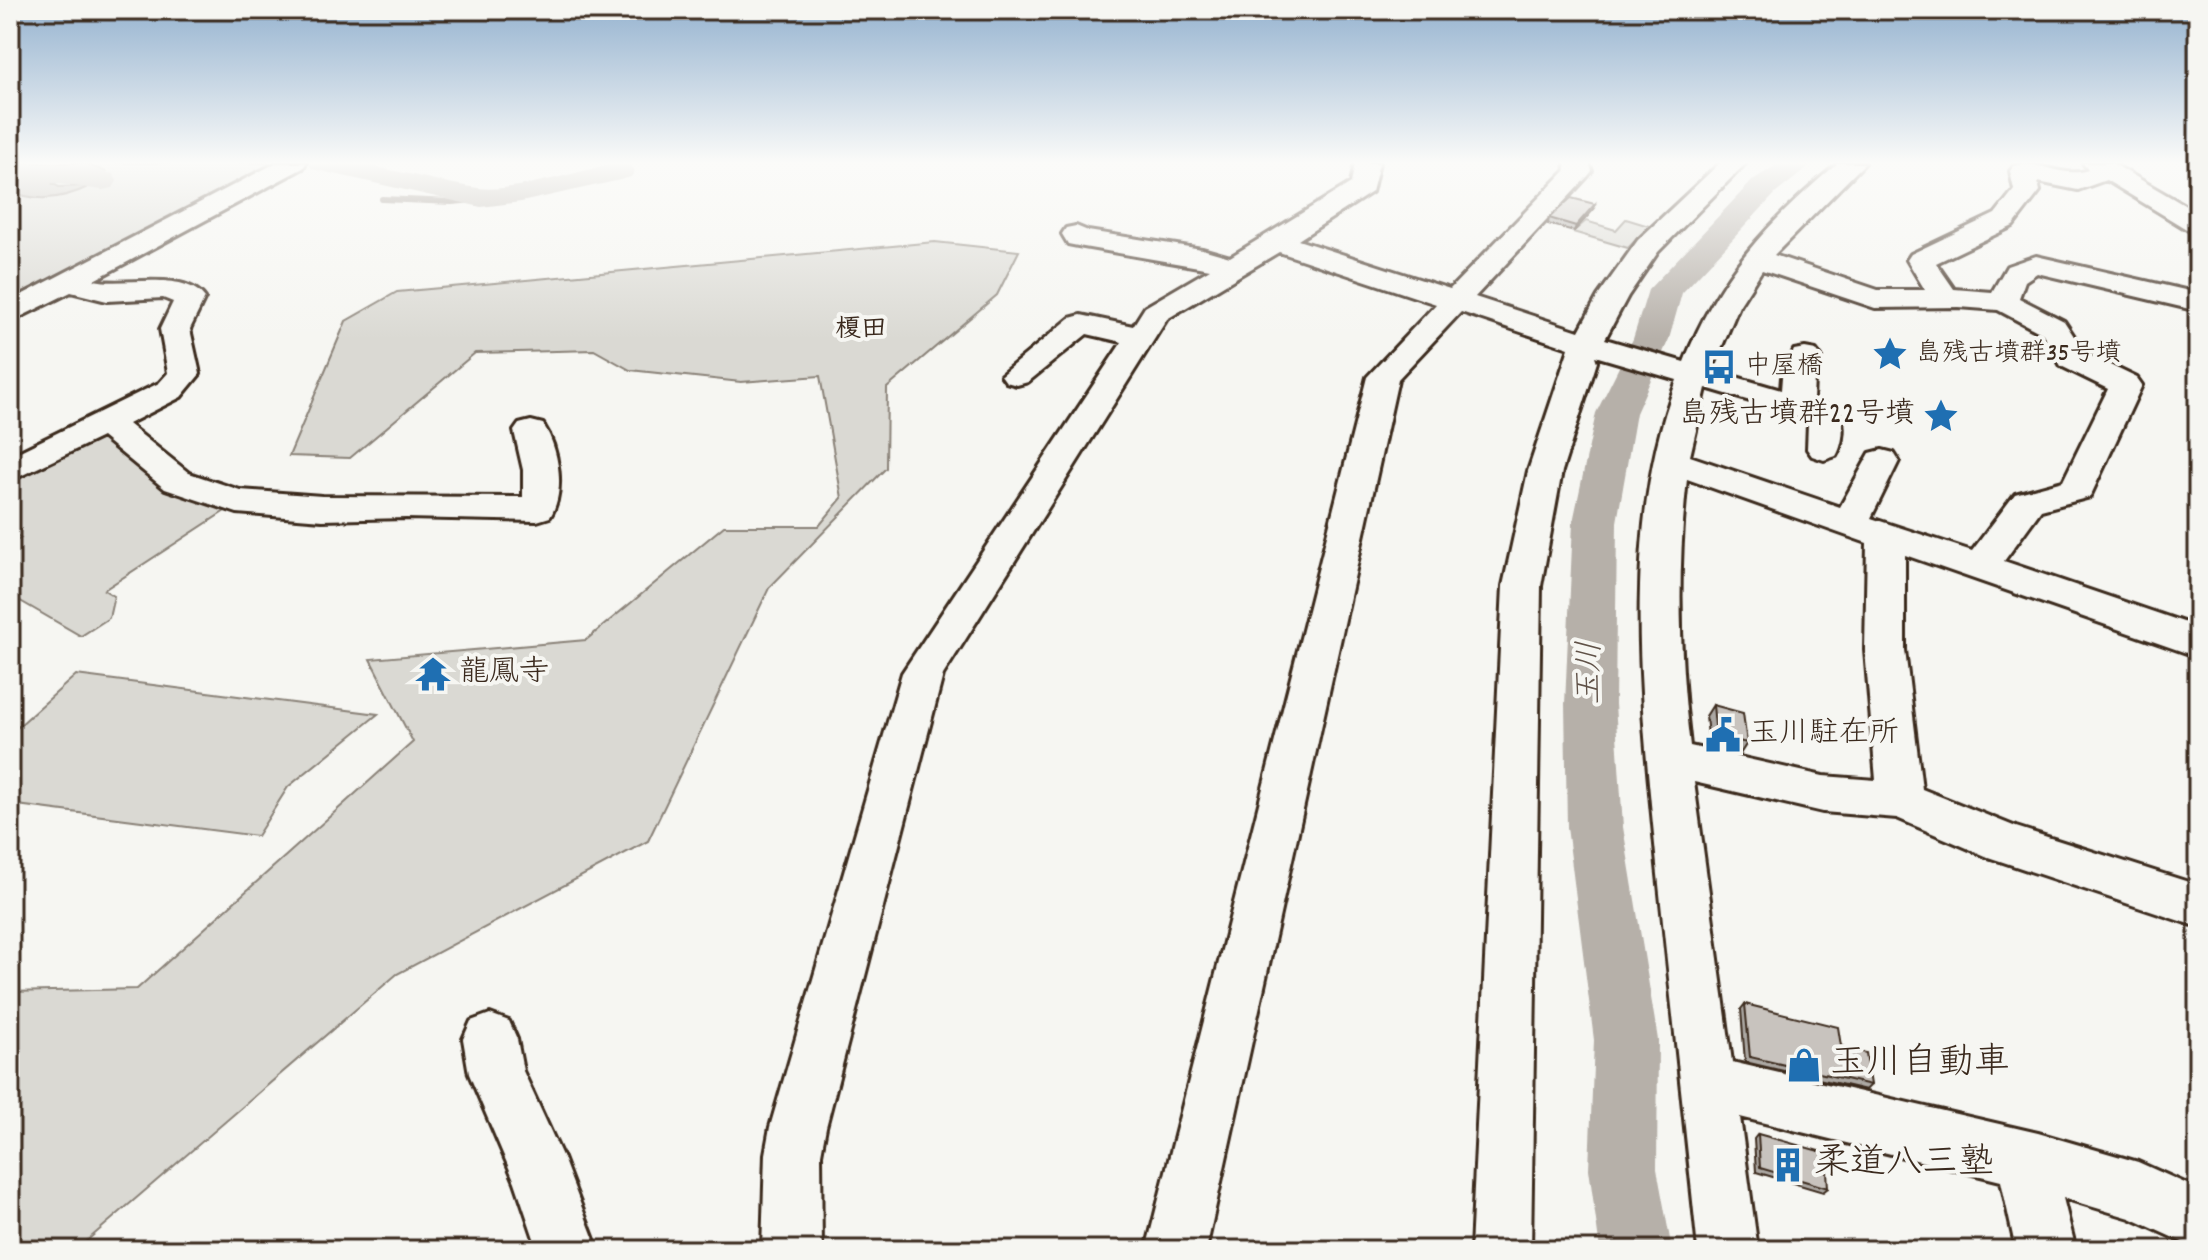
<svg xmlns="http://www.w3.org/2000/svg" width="2208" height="1260" font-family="Dekko,'Klee One',sans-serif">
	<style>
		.green { fill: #dad9d3; stroke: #8a8278; stroke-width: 2 }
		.water { fill: #b6b0a9; stroke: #857a71; stroke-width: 2 }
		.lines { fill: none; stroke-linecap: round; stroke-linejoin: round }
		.stream { stroke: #857a71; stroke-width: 6 }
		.river { fill: #b6b0a9; fill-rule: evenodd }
		.minor-casing { stroke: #3b2a1e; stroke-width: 6 }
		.minor { fill: #f6f6f2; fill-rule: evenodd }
		.wall { fill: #aca8a3; stroke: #3b2a1e; stroke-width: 2 }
		.shaded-wall { fill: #8c8885; stroke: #3b2a1e; stroke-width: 2 }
		.building { fill: #c8c3be; stroke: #3b2a1e; stroke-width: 2 }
		.labels { text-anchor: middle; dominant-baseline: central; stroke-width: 8; stroke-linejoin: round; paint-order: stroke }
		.far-neighbourhood-label { font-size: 26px; font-weight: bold; fill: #3b2a1e; stroke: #f6f6f2 }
		.far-poi-label { font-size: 26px; fill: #3b2a1e; stroke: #f6f6f2; text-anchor: start }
		.poi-label { font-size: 30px; fill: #3b2a1e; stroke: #f6f6f2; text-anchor: start }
		.water-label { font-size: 32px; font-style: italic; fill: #605248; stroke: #f6f6f2 }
		.near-poi-label { font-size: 36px; fill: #3b2a1e; stroke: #f6f6f2; text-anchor: start }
	</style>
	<rect width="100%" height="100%" fill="#f6f6f2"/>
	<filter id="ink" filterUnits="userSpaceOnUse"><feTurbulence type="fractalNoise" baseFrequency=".0125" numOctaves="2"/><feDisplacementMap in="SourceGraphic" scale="16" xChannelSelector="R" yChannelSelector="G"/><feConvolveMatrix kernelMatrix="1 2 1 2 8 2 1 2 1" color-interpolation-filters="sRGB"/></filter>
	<g filter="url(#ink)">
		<path class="green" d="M 10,163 L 284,163 L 26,300 L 10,296 Z
			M 1626,219 L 1649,226 L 1628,248 L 1573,232 L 1586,221 L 1616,230 Z
			M 935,242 L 1019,251 L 997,295 L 887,388 L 886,468 L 769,588 L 648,841 L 397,974 L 76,1250 L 10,1250 L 10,992 L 137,989 L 413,742 L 370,659 L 586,640 L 724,526 L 819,526 L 842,498 L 820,376 L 741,382 L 630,370 L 594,350 L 475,353 L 350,458 L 289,456 L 346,321 L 397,292 Z
			M 100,430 L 231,507 L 104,590 L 114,596 L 109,618 L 81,636 L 10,595 L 10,545 L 21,538 L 10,531 L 10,475 Z
			M 76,675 L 378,714 L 288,787 L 257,836 L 10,804 L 10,734 Z"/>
		<path class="water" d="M 10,163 L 84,163 L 106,172 L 106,178 C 86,187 73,174 53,184 L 59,187 L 90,186 C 64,199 37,203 10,191 Z"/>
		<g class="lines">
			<path class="stream" d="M 382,199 L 452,202 L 495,198"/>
			<path class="river" d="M 10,163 C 44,163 80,166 113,174 L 117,181 L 113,188 L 102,190 L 10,177 Z
				M 308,163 C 369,158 419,180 478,188 C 513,193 581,170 617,163 L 631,165 L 635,171 L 631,177 L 620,180 L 521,202 L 481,207 L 312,169 Z
				M 1780,163 L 1814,163 L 1776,193 L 1682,293 L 1669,339 L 1636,413 L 1617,522 L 1615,704 L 1623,827 L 1658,1040 L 1657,1169 L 1672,1250 L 1600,1250 L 1589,1169 L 1594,1040 L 1567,827 L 1565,704 L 1573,522 L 1596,413 L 1633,339 L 1648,290 L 1754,179 Z"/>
			<g class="minor-casing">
				<path id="minor" d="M 276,163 L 306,163 L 303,168 L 94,280 C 124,287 184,269 205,298 L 190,329 L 200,374 L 181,397 L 128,424 L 189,473 L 240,490 L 322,496 L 523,497 L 523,470 L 514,431 L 519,424 L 531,421 L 543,424 C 559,448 566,492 550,517 L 537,521 L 406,518 L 322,520 L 237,513 L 165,489 L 102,437 L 10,481 L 10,456 L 159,383 L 168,373 L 160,329 L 173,302 L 163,298 L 107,301 L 71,292 L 10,322 L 10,301 Z
					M 1355,163 L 1379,163 L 1372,192 L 1298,240 L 1450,289 L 1566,170 L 1565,163 L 1589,163 L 1592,171 L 1588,176 L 1475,297 L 1579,331 L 1598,296 L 1638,240 L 1720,163 L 1746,163 L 1658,252 L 1628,296 L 1605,339 L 1684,362 C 1719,274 1767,223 1838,163 L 1865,163 L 1774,255 L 1878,290 L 1925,290 L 1907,260 L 1911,254 L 1995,214 L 2014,190 L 2010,171 L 2014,166 C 2039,159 2063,179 2088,170 L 2083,163 L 2112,163 L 2198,213 L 2198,232 L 2188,230 L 2106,180 L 2078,190 L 2038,182 L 2040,191 L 2013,226 L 1936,263 L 1954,289 L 1992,292 L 2007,266 L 2036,256 L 2198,293 L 2198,311 L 2037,273 L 2025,281 L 2019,298 L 2064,321 L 2085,353 L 2137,378 L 2142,385 L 2090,497 L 2041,510 L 2004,561 L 2198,627 L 2198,657 L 1905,555 L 1905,650 L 1922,789 L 2016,827 L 2198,885 L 2198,927 L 1988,857 L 1897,818 L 1823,812 L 1694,782 L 1732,1062 L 2038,1133 L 2138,1162 L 2198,1189 L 2198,1249 L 2130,1218 L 2063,1198 L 2076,1250 L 2016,1250 L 2001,1181 L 1740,1117 L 1758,1250 L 1698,1250 C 1685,1122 1670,993 1657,865 C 1642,710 1619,529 1677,380 L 1595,356 L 1597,362 L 1562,471 L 1541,586 L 1531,1250 L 1471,1250 L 1503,586 L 1528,471 L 1569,348 L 1461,312 L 1398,379 L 1206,1250 L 1146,1250 L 1367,377 L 1436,304 L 1279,252 L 1167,319 L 943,675 L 826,1127 L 821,1154 L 822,1250 L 762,1250 L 765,1154 L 770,1127 L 902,673 L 1122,342 L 1087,334 L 1028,382 L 1017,385 L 1006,382 L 1001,375 L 1070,318 L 1081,315 L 1133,326 L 1145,307 L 1210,269 L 1078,246 L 1068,244 L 1062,234 L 1066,228 L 1076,226 L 1088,231 L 1202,249 L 1230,257 L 1351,183 ZM 1762,270 L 1875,308 L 1959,307 L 1998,310 L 2043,334 L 2061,366 L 2108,389 L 2063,481 L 2015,494 L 1972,551 L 1871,518 L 1899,461 L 1894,453 L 1882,450 L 1870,453 L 1840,507 L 1690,456 L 1706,388 L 1784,411 L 1808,423 L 1807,449 L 1812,456 L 1824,460 L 1836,456 C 1842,447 1847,421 1837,412 C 1831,407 1820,403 1813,400 L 1814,377 L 1821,357 L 1816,350 L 1805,348 L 1794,350 L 1782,377 L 1781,390 L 1712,370 L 1739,306 ZM 1687,479 L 1867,543 L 1865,650 L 1876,780 L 1823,776 L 1690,746 C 1679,657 1677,568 1687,479 Z
					M 490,1014 L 509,1021 L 517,1039 L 523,1071 L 563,1158 L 598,1250 L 538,1250 L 515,1182 L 469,1074 L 463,1039 L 471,1021 Z"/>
			</g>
			<use href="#minor" class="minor"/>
		</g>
		<path class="wall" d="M 1594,209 L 1574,231 L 1548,224 L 1549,218 Z
			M 1713,705 L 1747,743 L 1740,754 L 1709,747 L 1706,716 Z
			M 1745,1004 L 1841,1046 L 1871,1085 L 1866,1090 L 1745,1062 L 1741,1009 Z
			M 1758,1134 L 1828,1188 L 1823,1192 L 1756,1172 L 1754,1139 Z"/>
		<path class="shaded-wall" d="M 1595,204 L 1594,209 L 1574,231 L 1576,226 Z"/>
		<path class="building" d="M 1571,198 L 1595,204 L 1576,226 L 1549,218 Z
			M 1713,705 L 1743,713 L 1747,743 L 1716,736 Z
			M 1745,1004 L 1838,1027 L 1841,1046 L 1866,1053 L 1871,1085 L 1750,1057 Z
			M 1758,1134 L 1826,1153 L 1828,1188 L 1760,1168 Z"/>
	</g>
	<linearGradient id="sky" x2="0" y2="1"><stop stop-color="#94b2cf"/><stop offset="0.48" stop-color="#fbfbf9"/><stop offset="1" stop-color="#fbfbf9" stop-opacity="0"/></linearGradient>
	<rect width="2208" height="339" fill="url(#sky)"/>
	<defs>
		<g id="sight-bare" transform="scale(2.76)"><path d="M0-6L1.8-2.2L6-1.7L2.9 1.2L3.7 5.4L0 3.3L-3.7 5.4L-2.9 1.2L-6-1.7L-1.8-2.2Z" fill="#1f6fb2" stroke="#f6f6f2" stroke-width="2.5" paint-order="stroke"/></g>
		<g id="bus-bare" transform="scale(2.76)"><path d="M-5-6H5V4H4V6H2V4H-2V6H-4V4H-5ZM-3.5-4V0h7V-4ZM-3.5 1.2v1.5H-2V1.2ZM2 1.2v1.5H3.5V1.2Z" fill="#1f6fb2" stroke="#f6f6f2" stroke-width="2.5" paint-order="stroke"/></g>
		<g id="temple-bare" transform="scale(2.76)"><path d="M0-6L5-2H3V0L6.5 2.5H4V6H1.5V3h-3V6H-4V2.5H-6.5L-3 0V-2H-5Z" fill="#1f6fb2" stroke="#f6f6f2" stroke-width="2.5" paint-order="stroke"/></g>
		<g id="civic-bare" transform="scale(2.76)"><path d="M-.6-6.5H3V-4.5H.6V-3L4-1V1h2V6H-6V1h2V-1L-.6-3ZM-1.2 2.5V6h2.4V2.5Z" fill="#1f6fb2" stroke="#f6f6f2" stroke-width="2.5" paint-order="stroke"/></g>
		<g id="shop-bare" transform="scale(2.76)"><path d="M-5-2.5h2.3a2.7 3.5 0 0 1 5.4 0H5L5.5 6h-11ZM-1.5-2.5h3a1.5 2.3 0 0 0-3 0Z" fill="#1f6fb2" stroke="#f6f6f2" stroke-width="2.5" paint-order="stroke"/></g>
		<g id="building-bare" transform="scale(2.76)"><path d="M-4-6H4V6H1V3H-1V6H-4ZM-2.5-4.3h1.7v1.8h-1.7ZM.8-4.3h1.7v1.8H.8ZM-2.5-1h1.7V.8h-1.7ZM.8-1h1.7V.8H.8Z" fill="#1f6fb2" stroke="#f6f6f2" stroke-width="2.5" paint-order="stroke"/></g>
	</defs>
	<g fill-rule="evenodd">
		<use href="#sight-bare" x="1890" y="354"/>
		<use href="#bus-bare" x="1719" y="367"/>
		<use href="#sight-bare" x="1941" y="416"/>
		<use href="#temple-bare" x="433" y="674"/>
		<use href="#civic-bare" x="1723" y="735"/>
		<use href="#shop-bare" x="1804" y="1065"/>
		<use href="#building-bare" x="1788" y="1165"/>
	</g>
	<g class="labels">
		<g class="far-neighbourhood-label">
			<text x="861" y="330">榎田</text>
		</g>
		<g class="far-poi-label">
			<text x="1916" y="354">島残古墳群35号墳</text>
			<text x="1745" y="367">中屋橋</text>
		</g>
		<g class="poi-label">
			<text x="1915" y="416" text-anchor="end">島残古墳群22号墳</text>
			<text x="459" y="674">龍鳳寺</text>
			<text x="1749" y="735">玉川駐在所</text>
		</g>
		<g class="water-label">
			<text transform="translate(1592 673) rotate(-89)">玉川</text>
		</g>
		<g class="near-poi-label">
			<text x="1830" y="1065">玉川自動車</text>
			<text x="1814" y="1165">柔道八三塾</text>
		</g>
	</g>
	<rect width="2208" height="1260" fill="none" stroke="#f6f6f2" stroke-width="40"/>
	<rect x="20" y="20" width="2168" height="1220" fill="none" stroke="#3b2a1e" stroke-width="3" filter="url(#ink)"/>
</svg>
